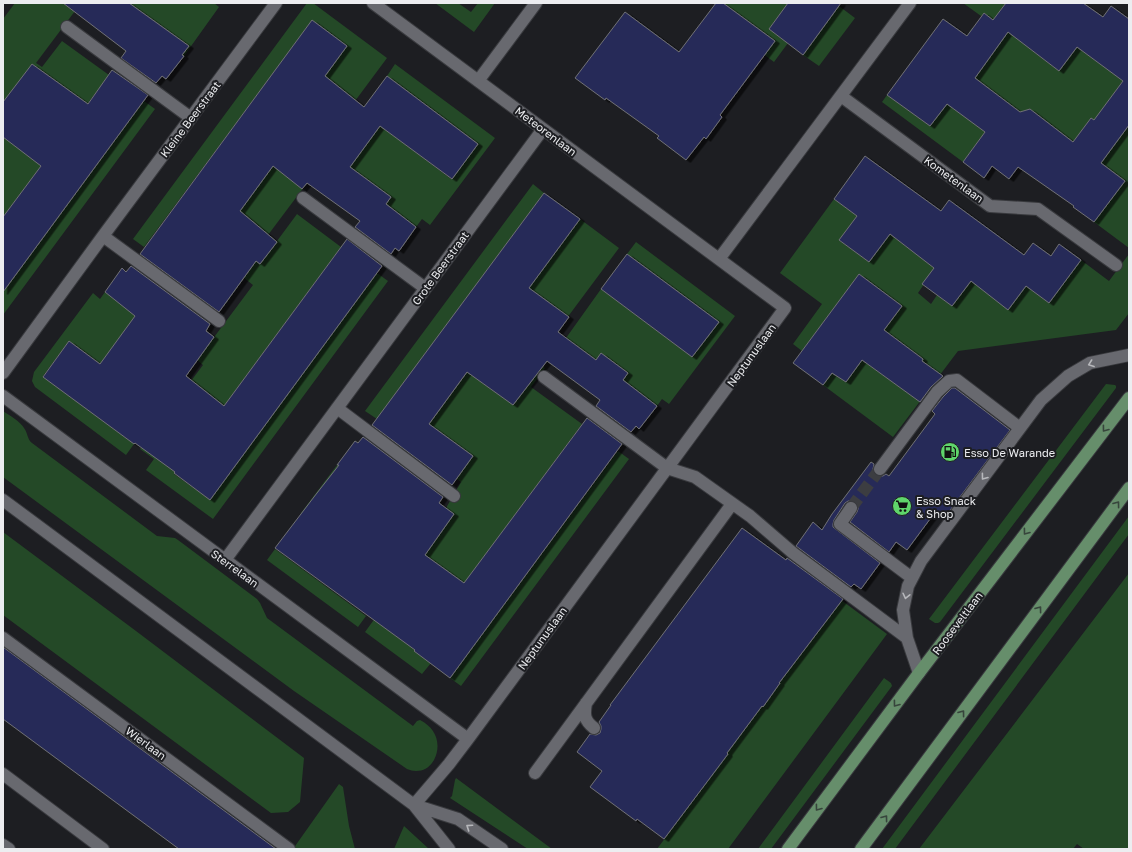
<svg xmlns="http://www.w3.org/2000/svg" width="1132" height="852" font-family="'Golos Text',sans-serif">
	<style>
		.green { fill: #244927 }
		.building { fill: #282b59; stroke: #6f7075; fill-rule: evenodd; filter: url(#shadow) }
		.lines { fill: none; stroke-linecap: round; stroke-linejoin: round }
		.minor-tunnel { stroke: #3c3d41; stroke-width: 12; stroke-dasharray: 12 6; stroke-linecap: butt }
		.minor-casing { stroke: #393a3e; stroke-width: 14 }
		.major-casing { stroke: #393a3e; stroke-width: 14 }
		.minor { stroke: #68696f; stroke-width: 12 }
		.major { stroke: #668e6b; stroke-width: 12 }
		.oneway { stroke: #b7b8bc }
		.oneway2 { stroke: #37453c }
		.labels { text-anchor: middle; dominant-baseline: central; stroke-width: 4; stroke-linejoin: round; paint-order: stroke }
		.street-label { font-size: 11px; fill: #ecedf0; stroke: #1d1e22 }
		.poi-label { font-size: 11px; fill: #ecedf0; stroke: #1d1e22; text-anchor: start }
	</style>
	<defs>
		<filter id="shadow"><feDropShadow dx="4.5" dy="2.5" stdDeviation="0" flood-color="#0009"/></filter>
	</defs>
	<rect width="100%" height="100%" fill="#1d1e22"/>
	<path class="green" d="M 15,3 L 81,3 L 36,63 L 42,67 L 62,41 L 109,75 L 3,217 L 3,19 Z
		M 112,3 L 214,3 L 219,7 L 184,56 Z
		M 307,3 L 313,3 L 387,58 L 306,167 L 307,183 L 268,235 L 277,241 L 297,214 L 341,247 L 174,474 L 209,499 L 377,273 L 388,281 L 213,519 L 146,470 L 154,459 L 140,449 L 203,365 L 197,360 L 253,285 L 244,278 L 224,306 L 179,273 L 312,21 L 144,247 L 133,239 Z
		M 435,3 L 458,3 L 471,12 L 478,3 L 495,3 L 474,32 Z
		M 723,3 L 788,3 L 769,29 L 788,43 L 774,62 L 749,43 L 759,29 Z
		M 963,3 L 1006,3 L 993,20 L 984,13 L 981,16 Z
		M 839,6 L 855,18 L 819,66 L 803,55 Z
		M 1025,9 L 1047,25 L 1030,49 L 1059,71 L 1077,47 L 1100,64 L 1109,53 L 1129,72 L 1114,93 L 1128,105 L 1129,123 L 1129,248 L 1094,222 L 1125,181 L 1101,163 L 1118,139 L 1091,118 L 1073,142 L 1030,110 L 1020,112 L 1008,128 L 995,118 L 963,162 L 882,102 L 887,95 L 930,126 L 970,74 L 967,36 L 972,28 L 997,47 Z
		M 395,64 L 495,138 L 430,225 L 422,219 L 416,227 L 325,159 L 361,111 L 451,179 L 478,144 L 387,76 Z
		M 144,101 L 155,109 L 3,315 L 3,292 Z
		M 533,184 L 544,193 L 377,419 L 365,411 Z
		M 834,199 L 857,216 L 839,240 L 869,262 L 890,234 L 913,252 L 943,256 L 918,293 L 931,304 L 937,295 L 952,306 L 971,281 L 1008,309 L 1026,286 L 1049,303 L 1081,260 L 1109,281 L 1129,254 L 1129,313 L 1116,330 L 958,351 L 893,437 L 823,385 L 832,373 L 846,382 L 862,360 L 901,388 L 923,359 L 884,330 L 902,306 L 859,274 L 802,351 L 793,344 L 822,304 L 780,273 Z
		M 580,219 L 619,248 L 535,361 L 545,368 L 531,387 L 582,424 L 415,651 L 431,663 L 422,674 L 365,632 L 434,537 L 392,581 L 301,513 L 337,465 L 428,532 L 446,508 L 461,482 L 412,446 Z
		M 636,242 L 735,316 L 669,404 L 662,399 L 657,406 L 566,338 L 601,289 L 692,357 L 718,322 L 627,254 Z
		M 105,292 L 185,352 L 161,408 L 69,341 L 43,376 L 134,444 L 126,455 L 35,387 L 32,381 L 34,372 L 93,293 L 100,299 Z
		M 1106,384 L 1115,385 L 1116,386 L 1116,388 L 940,622 L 938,623 L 935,623 L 929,619 Z
		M 3,411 C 9,415 21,422 24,428 C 28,433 27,439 32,443 L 157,536 L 175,538 L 178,540 L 257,599 L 260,603 L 267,618 L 413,726 L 417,721 L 420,720 C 436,728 442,744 434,760 C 430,767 424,771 416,771 C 413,771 410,770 407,769 L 294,691 L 3,477 Z
		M 618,451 L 629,459 L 461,686 L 450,678 Z
		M 1129,516 L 1129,534 L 895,849 L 882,849 Z
		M 3,532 L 136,631 L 304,758 L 300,802 L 288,812 L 271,813 L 3,615 Z
		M 275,549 L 366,616 L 358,627 L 267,560 Z
		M 1129,573 L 1129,849 L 1084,849 L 1077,844 L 1073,849 L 919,849 Z
		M 841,600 L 887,634 L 728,849 L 657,849 L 728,754 L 727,753 L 762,706 L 763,707 L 780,684 L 779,683 L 832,614 L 832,613 Z
		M 884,678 L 891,683 L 892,686 L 771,849 L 758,849 Z
		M 456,778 L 552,849 L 528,849 L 450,798 L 452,796 L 455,780 Z
		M 339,784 L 343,787 L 349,826 L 355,849 L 293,849 Z
		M 404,826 L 429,849 L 394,849 Z"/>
	<path class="building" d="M 63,3 L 129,3 L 189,46 L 182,55 L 184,56 L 166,79 L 162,76 L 156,83 L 121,58 L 126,51 Z
		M 716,3 L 723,3 L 775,41 L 720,115 L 722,117 L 706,139 L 704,137 L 686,160 L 657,138 L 659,136 L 606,98 L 605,100 L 575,78 L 625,12 L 679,52 Z
		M 788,3 L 841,3 L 803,55 L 769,29 Z
		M 1006,3 L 1083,3 L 1103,17 L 1111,6 L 1129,19 L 1129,125 L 1101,163 L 1125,181 L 1094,222 L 1073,207 L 1074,206 L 1018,167 L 1009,179 L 992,166 L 984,178 L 963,162 L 985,132 L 947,104 L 930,126 L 887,95 L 943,19 L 967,36 L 984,13 L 993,20 ZM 1008,32 L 1059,71 L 1077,47 L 1123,81 L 1094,120 L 1091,118 L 1073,142 L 1030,109 L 1020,112 L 975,78 Z
		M 312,20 L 347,46 L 325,76 L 364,107 L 387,76 L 478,144 L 452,179 L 380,126 L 350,167 L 391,197 L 386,204 L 416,227 L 399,251 L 395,248 L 391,254 L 355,227 L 360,221 L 307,183 L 302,189 L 273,166 L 240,211 L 277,242 L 260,264 L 256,261 L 219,312 L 140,254 Z
		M 32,64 L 88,104 L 112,70 L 148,95 L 3,292 L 3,217 L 41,166 L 3,137 L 3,102 Z
		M 865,156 L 941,211 L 949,200 L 1024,255 L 1033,243 L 1051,256 L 1059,244 L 1081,260 L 1049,303 L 1026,286 L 1008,310 L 971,281 L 952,306 L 922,284 L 934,268 L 890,234 L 869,262 L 839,240 L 857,216 L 834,199 Z
		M 544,193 L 580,219 L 529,288 L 569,317 L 558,332 L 596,360 L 601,353 L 628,373 L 623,380 L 657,406 L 639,429 L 636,426 L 631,432 L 596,406 L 600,400 L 547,361 L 513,405 L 467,372 L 429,424 L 473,456 L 452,485 L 372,425 Z
		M 347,239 L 382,266 L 210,500 L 174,473 L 175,472 L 135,443 L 134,444 L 43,377 L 69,341 L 100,364 L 135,316 L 105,292 L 122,268 L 126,272 L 131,266 L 210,324 L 206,331 L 214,337 L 186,376 L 224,406 Z
		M 627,254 L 719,322 L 692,357 L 601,289 Z
		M 859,274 L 902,306 L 884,330 L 923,359 L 922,361 L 943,376 L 931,387 L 920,402 L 862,360 L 846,382 L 832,373 L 823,385 L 793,363 Z
		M 952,388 L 955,388 L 1010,430 L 945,517 L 936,511 L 907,550 L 896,542 L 889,552 L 850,522 L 857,512 L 858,509 L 858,505 L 856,502 L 852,501 L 848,501 L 845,503 L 834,520 L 833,524 L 833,527 L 880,563 L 861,589 L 854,584 L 851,587 L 796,546 L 813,522 L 822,530 L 832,514 L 871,462 L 874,464 L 873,469 L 873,472 L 875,475 L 880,476 L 883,476 L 886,474 L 889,476 L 935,414 L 932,411 L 943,397 Z
		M 587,418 L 622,444 L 450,678 L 414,651 L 415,650 L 275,548 L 317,493 L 339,465 L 337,465 L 355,441 L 358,443 L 363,437 L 443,497 L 439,503 L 454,514 L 425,555 L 464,583 Z
		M 742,528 L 786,560 L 787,558 L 843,599 L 779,683 L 780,683 L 763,707 L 762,706 L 727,753 L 728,754 L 664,839 L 637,819 L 636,821 L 590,787 L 602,771 L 577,752 L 590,734 L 596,735 L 600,733 L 601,729 L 601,726 L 599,722 L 611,705 L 610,705 Z
		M 3,647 L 276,849 L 179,849 L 156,832 L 3,719 Z"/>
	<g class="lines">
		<path class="minor-tunnel" d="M 851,508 L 880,469"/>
		<g class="minor-casing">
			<path id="minor" d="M 373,3 L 785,308 L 468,739 L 449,764 L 414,805
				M 67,27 L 191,118
				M 478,81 L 536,3
				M 841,96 L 990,206 L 1038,209 L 1116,265
				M 303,198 L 425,288
				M 103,236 L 219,321
				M 719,259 L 910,3
				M 3,373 L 103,236 L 276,3
				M 544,377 L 667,468 L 695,477 L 750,516 L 793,553 L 907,638
				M 3,396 L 468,739
				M 337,408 L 454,496
				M 880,469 L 937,392 L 949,381 L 957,380 L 1020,428
				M 3,500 L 414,805 L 449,849
				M 851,508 L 840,524 L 912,578
				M 225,560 L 543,129
				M 3,638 L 289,849
				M 919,673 L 907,638 L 903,610 L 908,586 L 921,561 L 1041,400 L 1068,376 L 1090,363 L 1129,355
				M 586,703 C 584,715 584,720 594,728
				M 535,773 L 732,504
				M 3,774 L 103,849
				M 414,805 L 458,819 L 502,849
				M 3,845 L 9,849"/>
		</g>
		<g class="major-casing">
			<path id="major" d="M 788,849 L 919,673 L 1129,398
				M 861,849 L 1129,488"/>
		</g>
		<use href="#minor" class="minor"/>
		<use href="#major" class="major"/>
	</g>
	<defs><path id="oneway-chevron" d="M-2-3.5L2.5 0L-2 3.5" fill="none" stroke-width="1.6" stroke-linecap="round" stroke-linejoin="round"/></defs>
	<g class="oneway">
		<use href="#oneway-chevron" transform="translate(1091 364) rotate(160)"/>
		<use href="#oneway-chevron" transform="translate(984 477) rotate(127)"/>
		<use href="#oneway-chevron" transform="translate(906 596) rotate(103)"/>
		<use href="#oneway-chevron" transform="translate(469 827) rotate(-146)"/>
	</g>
	<g class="oneway2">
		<use href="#oneway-chevron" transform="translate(1105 429) rotate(127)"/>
		<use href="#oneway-chevron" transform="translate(1117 504) rotate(-53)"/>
		<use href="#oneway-chevron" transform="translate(1026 532) rotate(127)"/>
		<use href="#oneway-chevron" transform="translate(1039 609) rotate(-53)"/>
		<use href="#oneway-chevron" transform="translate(896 704) rotate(127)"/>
		<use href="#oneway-chevron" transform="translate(962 713) rotate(-53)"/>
		<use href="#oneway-chevron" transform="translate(818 808) rotate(127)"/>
		<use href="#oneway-chevron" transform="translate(885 818) rotate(-53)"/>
	</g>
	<defs>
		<g id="fuel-disc" transform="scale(1)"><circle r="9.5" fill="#5fd56b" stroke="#1d1e22"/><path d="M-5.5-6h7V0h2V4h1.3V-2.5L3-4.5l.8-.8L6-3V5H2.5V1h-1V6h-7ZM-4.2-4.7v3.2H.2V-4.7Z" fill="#111"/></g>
		<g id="supermarket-disc" transform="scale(1)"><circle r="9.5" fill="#5fd56b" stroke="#1d1e22"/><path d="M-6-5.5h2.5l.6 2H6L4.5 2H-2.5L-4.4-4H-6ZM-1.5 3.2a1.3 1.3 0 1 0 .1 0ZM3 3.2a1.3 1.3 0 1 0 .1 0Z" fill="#111"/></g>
	</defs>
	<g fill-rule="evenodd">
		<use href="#fuel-disc" x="950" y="452"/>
		<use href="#supermarket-disc" x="902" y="506"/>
	</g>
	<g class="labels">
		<g class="street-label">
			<text transform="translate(190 119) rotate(-53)">Kleine Beerstraat</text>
			<text transform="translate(546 131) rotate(37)">Meteorenlaan</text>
			<text transform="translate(954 179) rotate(36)">Kometenlaan</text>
			<text transform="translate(440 268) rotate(-54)">Grote Beerstraat</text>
			<text transform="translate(751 355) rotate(-54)">Neptunuslaan</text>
			<text transform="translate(235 568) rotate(36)">Sterrelaan</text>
			<text transform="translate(957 623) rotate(-53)">Rooseveltlaan</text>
			<text transform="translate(542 638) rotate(-54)">Neptunuslaan</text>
			<text transform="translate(146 743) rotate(36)">Wierlaan</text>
		</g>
		<g class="poi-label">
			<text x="964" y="452">Esso De Warande</text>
			<text x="916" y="500">Esso Snack<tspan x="916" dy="13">&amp; Shop</tspan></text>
		</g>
	</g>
	<rect width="1132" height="852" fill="none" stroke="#ecedf0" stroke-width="8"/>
</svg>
